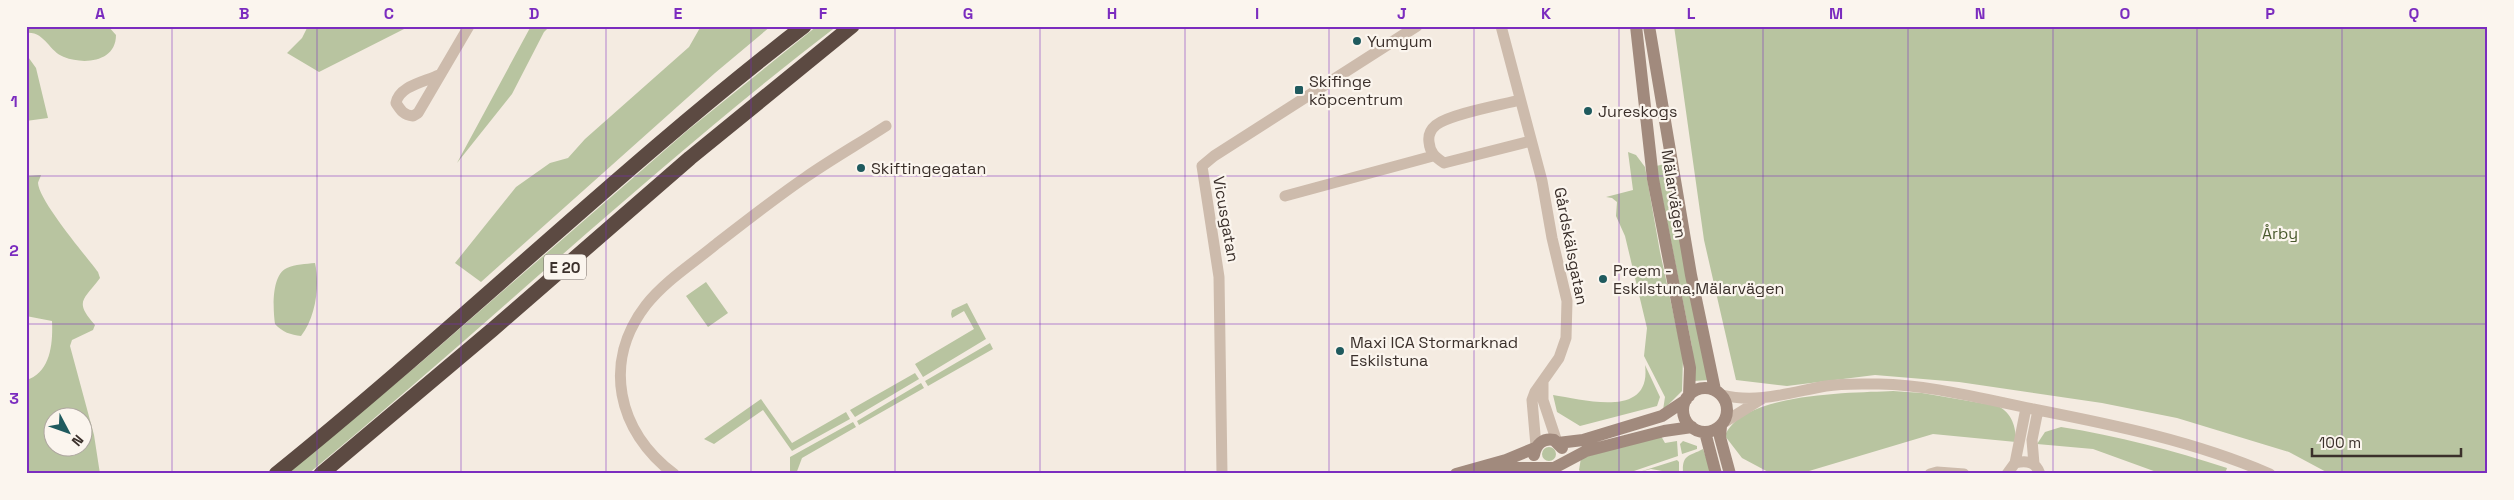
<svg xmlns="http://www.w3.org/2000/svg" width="2514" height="500" font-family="'Space Grotesk',sans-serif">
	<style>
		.green { fill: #b8c4a0; fill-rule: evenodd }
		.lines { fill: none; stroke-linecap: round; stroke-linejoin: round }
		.street { stroke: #cdbbac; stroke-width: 11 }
		.secondary { stroke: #a18a7d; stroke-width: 12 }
		.highway { stroke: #5c4a42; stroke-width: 15 }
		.grid { fill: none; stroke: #7b2cbf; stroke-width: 1; stroke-opacity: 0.55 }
		.poi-dot { fill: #1f5a5e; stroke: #fbf5ee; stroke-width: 2 }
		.labels { text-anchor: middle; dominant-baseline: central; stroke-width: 4.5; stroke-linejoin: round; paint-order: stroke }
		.shield { fill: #fbf5ee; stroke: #756b66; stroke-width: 1 }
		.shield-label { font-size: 15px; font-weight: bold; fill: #3b302b }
		.poi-label { font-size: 16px; fill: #3b302b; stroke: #fbf5ee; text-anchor: start }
		.street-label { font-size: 16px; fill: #3b302b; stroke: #fbf5ee }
		.park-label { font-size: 16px; fill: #4a5a2e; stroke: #fbf5ee }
		.neatline { fill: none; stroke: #7b2cbf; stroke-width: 2 }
		.grid-label { font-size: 16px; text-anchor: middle; font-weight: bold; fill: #7b2cbf }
	</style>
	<rect width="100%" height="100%" fill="#f4ebe1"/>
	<path class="green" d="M 26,26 L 108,26 L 116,35 C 116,62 84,65 64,57 C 49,52 45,31 26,33 Z
		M 308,26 L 410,26 L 319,72 L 287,53 L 302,38 Z
		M 531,26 L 550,26 L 544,32 L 512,94 L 457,163 Z
		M 701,26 L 771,26 L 715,73 L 481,282 L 455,263 L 516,187 L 550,163 L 568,158 L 585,139 L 689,47 Z
		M 817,26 L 837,26 C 654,166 486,327 308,474 L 286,474 L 419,364 L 688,130 Z
		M 1674,26 L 2488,26 L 2488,474 L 2330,474 L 2289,452 L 2177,418 L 2102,403 L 1959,382 L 1875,375 L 1787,386 L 1736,380 L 1704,240 Z
		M 26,54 L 36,68 L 48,118 L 26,121 Z
		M 1628,152 L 1636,155 L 1645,167 L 1660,252 L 1683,358 L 1682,391 L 1663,410 L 1665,397 L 1644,356 L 1647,328 L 1625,236 L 1616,216 L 1617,202 L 1612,198 L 1606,197 L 1633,190 Z
		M 1665,164 L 1709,380 L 1694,381 L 1692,347 L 1656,166 Z
		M 41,175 C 41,176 38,182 38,183 C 39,201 86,256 98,272 L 100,278 C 83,301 74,301 95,325 L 93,330 L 72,340 L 70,346 L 94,435 L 100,474 L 26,474 L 26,380 C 51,373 53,342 52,321 L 26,316 L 26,176 ZM 52,418 L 82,418 L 82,448 L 52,448 Z
		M 315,263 C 320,285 316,317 301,336 C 291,335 282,332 275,324 C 273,310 271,275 287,268 C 295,264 306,264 315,263 Z
		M 706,282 L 728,313 L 708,327 L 686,296 Z
		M 967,303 L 986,339 L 923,377 L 915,364 L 974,329 L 964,311 L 952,318 L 951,314 L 952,310 Z
		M 990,343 L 993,349 L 928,386 L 925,381 Z
		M 1645,365 L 1660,397 L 1657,406 L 1580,426 L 1557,412 L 1553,395 C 1585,400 1652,419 1645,365 Z
		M 915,373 L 919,379 L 855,417 L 850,410 Z
		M 921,383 L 924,388 L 859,425 L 857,421 Z
		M 1893,391 L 1922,393 L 1998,406 C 2012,413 2016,427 2016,442 L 1933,434 L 1799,474 L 1772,474 L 1742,458 L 1725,436 C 1741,392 1854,393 1893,391 Z
		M 761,399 L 792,443 L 846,412 L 850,419 L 792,451 L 763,410 L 714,444 L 704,439 Z
		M 853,422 L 856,427 L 802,458 L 796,474 L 790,474 L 790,457 Z
		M 2061,427 C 2118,436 2172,450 2227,468 L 2225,474 L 2162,474 L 2093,449 L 2037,444 L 2045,432 Z
		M 1661,436 L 1665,443 L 1677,441 L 1678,456 L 1634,471 L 1633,474 L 1582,474 L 1579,470 L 1581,458 Z
		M 1683,441 L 1697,446 L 1697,449 L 1682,454 L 1680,444 Z
		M1542 454a7 7 0 1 1 14 0a7 7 0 1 1-14 0Z
		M 1703,449 L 1712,474 L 1683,474 C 1682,454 1688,457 1703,449 Z
		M 1677,460 L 1679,462 L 1679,474 L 1651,469 L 1639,472 Z"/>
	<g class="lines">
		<path class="street" d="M 1501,26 L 1542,181 L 1552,238 L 1567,301 L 1566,338 L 1559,358 L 1535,392 L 1532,400 L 1536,446
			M 439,75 C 424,82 399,86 396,103 C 401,111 404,115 413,116 L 418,113 L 469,26
			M 1520,100 C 1501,105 1450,114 1436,125 C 1430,130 1428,135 1429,142 C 1430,153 1435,157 1444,163 L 1531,141
			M 1285,196 L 1433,156
			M 1543,383 L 1543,400 L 1557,442
			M 1722,395 C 1757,404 1792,392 1826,386 C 1843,383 1862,384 1879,384 C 1932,385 1982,399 2033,409 C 2114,425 2194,441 2270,474
			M 1723,423 L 1763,398
			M 2015,463 L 2026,408
			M 2034,464 L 2032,440 L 2038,410
			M 674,474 C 617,431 602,362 646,305 C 665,281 692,264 715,245 C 745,222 775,198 806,177 C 832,159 860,143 886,126
			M 1222,474 L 1219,277 L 1202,166 L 1214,156 L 1417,26
			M 1930,474 L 1937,472 L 1964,474
			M 2007,474 L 2015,463 C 2027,460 2036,462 2040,474"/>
		<path class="secondary" d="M 1636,26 L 1653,179 L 1690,368 L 1689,396
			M 1649,26 L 1691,275 L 1715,390
			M1683 410a22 22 0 1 1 44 0a22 22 0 1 1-44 0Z
			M 1721,426 L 1720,437 L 1730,474
			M 1705,432 L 1716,474
			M 1558,443 L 1583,440 L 1662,416 L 1686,400
			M 1534,455 C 1536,444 1543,438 1554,440 L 1562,448
			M 1456,474 L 1506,460 L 1535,448
			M 1488,474 L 1510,468 L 1554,468 L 1586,451 L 1664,431 L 1692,427"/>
		<path class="highway" d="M 276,474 C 456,329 621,167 804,26
			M 321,474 L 492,330 L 690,158 L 852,26"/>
	</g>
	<path class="grid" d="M 172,26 L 172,474M 317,26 L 317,474M 461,26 L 461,474M 606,26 L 606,474M 751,26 L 751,474M 895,26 L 895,474M 1040,26 L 1040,474M 1185,26 L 1185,474M 1329,26 L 1329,474M 1474,26 L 1474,474M 1619,26 L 1619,474M 1763,26 L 1763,474M 1908,26 L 1908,474M 2053,26 L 2053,474M 2197,26 L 2197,474M 2342,26 L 2342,474M 26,176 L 2488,176M 26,324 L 2488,324"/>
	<g class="poi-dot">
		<circle cx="1357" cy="41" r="5"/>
		<rect x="1294" y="85" width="10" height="10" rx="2.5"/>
		<circle cx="1588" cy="111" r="5"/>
		<circle cx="861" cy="168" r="5"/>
		<circle cx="1603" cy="279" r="5"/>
		<circle cx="1340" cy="351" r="5"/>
	</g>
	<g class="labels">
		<rect class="shield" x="544" y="254.5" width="42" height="25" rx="4"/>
		<g class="shield-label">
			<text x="565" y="267">E 20</text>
		</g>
		<g class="poi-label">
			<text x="1367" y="41">Yumyum</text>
			<text x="1309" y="81">Skifinge<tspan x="1309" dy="18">köpcentrum</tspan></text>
			<text x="1598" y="111">Jureskogs</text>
			<text x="871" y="168">Skiftingegatan</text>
			<text x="1613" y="270">Preem -<tspan x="1613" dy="18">Eskilstuna,Mälarvägen</tspan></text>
			<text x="1350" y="342">Maxi ICA Stormarknad<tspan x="1350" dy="18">Eskilstuna</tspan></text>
		</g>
		<g class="street-label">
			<text transform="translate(1674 194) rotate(81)">Mälarvägen</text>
			<text transform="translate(1226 219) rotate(80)">Vicusgatan</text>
			<text transform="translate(1571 246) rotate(79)">Gårdskälsgatan</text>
		</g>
		<g class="park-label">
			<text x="2280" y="233">Årby</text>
		</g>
	</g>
	<rect width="2514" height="500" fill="none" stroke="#fbf5ee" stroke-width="55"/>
	<g transform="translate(68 432) rotate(131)"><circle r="24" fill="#fbf5ee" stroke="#aea6a0"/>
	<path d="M0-4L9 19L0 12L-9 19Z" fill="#1f5a5e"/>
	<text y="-8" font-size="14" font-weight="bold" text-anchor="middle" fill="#3b302b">N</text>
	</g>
	<path d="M2312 448v8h149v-8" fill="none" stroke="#3b302b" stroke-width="2.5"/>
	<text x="2319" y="448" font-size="15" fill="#3b302b" stroke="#fbf5ee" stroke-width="4" paint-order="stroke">100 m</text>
	<rect x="28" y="28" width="2458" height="444" class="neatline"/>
	<g class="grid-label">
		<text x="100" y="19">A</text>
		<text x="244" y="19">B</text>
		<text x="389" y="19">C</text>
		<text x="534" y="19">D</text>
		<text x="678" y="19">E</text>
		<text x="823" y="19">F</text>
		<text x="968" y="19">G</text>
		<text x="1112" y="19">H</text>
		<text x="1257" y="19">I</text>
		<text x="1402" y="19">J</text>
		<text x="1546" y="19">K</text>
		<text x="1691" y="19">L</text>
		<text x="1836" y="19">M</text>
		<text x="1980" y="19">N</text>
		<text x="2125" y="19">O</text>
		<text x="2270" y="19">P</text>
		<text x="2414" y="19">Q</text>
		<text x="14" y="107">1</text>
		<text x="14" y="256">2</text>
		<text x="14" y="404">3</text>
	</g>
</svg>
